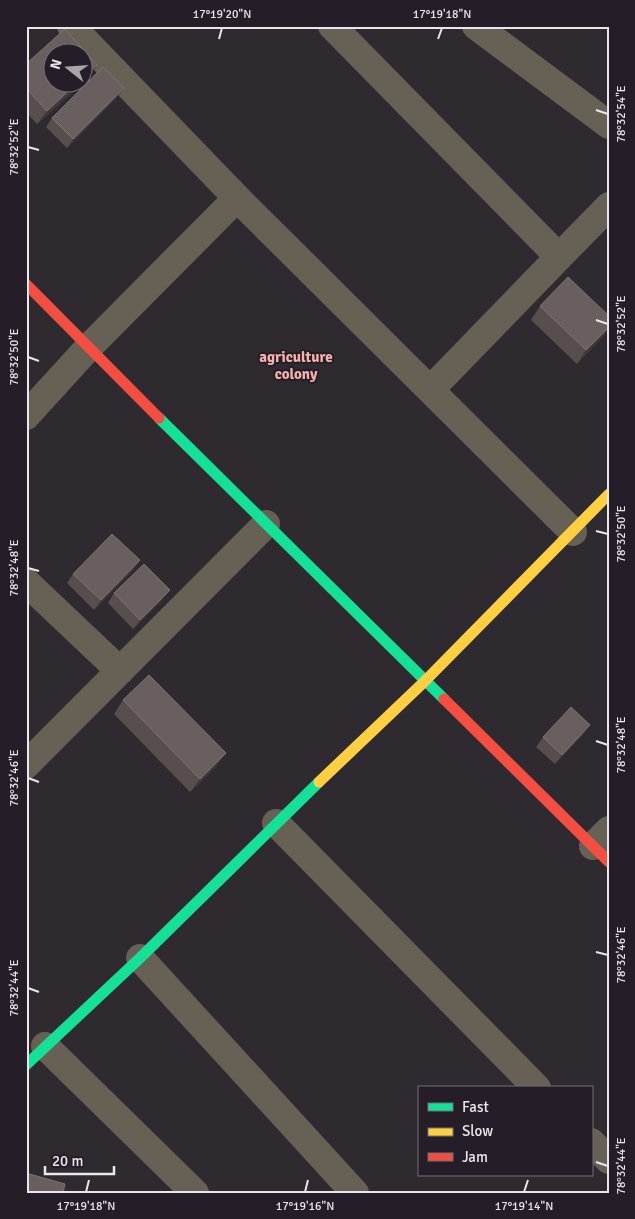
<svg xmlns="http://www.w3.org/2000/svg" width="635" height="1219" font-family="Signika,sans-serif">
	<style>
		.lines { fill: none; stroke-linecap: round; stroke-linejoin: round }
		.street { stroke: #666055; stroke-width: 28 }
		.fast { stroke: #16e098; stroke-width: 11 }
		.slow { stroke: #ffcf43; stroke-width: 11 }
		.jam { stroke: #f24e42; stroke-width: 11 }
		.wall { fill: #584e4d }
		.shaded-wall { fill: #41393a }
		.building { fill: #685f5e; stroke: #7c7474 }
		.ticks { fill: none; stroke: #ebe5ec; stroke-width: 2 }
		.labels { text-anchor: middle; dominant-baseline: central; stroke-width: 4; stroke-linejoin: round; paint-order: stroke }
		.neighbourhood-label { font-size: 15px; font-weight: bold; fill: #f5b2aa; stroke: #251e28 }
		.neatline { fill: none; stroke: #ebe5ec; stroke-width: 2 }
		.ticks-label { font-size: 12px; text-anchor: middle; fill: #ebe5ec }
	</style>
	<rect width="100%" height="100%" fill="#2e2a2f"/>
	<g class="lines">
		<path class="street" d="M 71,26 L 237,198 L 573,532
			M 332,26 L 559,257 L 431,389
			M 476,26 L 609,125
			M 559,257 L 609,206
			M 26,416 L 88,348 L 237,198
			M 26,582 L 120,671
			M 26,765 L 266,524
			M 276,823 L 537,1088
			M 593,846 L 609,830
			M 140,958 L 355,1193
			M 45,1046 L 195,1193
			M 591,1142 L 609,1160"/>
		<path class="fast" d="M 159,418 L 444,699
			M 26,1065 L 140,958 L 319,782"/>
		<path class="slow" d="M 319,782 L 425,681 L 609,494"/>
		<path class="jam" d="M 26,284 L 159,418
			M 444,699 L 609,862"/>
	</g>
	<path class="wall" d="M 26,64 L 97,65 L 88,78 L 37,124 L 26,112 Z
		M 124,88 L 117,97 L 67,148 L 46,127 L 52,118 Z
		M 540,306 L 605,334 L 577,364 L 531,320 Z
		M 140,560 L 133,570 L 94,610 L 67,583 L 73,574 Z
		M 114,593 L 163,599 L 133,629 L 108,603 Z
		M 123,700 L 226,753 L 216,766 L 190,792 L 114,714 Z
		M 583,734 L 555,764 L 536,747 L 543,737 Z"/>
	<path class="shaded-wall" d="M 97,65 L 88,78 L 37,124 L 47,111 L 78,82 L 82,82 L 82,78 Z
		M 124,88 L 117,97 L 67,148 L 73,139 Z
		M 609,327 L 609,329 L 605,334 L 577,364 L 586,350 Z
		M 140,560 L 133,570 L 94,610 L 101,600 Z
		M 170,590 L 163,599 L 133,629 L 140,620 Z
		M 590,725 L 583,734 L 555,764 L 562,755 Z
		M 226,753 L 216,766 L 190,792 L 200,779 Z"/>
	<path class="building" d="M 65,29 L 97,65 L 82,78 L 82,52 L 52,52 L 52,82 L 78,82 L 47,111 L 26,88 L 26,64 Z
		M 103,67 L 124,88 L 73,139 L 52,118 Z
		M 568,277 L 609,316 L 609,327 L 586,350 L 540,306 Z
		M 112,534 L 140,560 L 101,600 L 73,574 Z
		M 144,564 L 170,590 L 140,620 L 114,593 Z
		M 149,675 L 226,753 L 200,779 L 123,700 Z
		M 571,707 L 590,725 L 562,755 L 543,737 Z
		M 26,1173 L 65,1184 L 63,1193 L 26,1193 Z"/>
	<path class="ticks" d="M 219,39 L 222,28M 438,39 L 442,28M 596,110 L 608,114M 28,147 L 39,150M 596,320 L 608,324M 28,357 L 39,361M 596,531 L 608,534M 28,568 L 39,571M 596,741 L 608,745M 28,778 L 39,782M 596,952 L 608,955M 28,988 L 39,992M 596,1162 L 608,1166M 86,1192 L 89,1180M 305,1192 L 308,1180M 524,1192 L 528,1180"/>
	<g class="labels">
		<g class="neighbourhood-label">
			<text x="296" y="357">agriculture<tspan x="296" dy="17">colony</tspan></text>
		</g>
	</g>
	<rect width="635" height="1219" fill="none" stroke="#251e28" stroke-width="55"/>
	<rect x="418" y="1086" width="175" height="90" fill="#251e28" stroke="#746e76"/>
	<rect x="428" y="1103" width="25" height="8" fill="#16e098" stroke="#746e76"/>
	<text x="462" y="1112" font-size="15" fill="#ebe5ec">Fast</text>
	<rect x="428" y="1128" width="25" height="8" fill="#ffcf43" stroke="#746e76"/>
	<text x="462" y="1136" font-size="15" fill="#ebe5ec">Slow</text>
	<rect x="428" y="1153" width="25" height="8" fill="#f24e42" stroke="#746e76"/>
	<text x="462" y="1162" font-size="15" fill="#ebe5ec">Jam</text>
	<g transform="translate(68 68) rotate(287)"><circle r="24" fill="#251e28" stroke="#746e76"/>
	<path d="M0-4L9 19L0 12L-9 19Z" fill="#a9a4aa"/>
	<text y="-8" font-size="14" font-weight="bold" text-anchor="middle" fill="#ebe5ec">N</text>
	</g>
	<path d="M45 1166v8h69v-8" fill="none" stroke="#ebe5ec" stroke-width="2.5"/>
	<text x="52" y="1166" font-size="15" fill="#ebe5ec" stroke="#251e28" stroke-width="4" paint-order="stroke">20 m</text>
	<rect x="28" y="28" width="580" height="1164" class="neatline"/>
	<g class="ticks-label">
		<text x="222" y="18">17°19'20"N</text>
		<text x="442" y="18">17°19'18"N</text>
		<text transform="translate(621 114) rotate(-90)" y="4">78°32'54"E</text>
		<text transform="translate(14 147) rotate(-90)" y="4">78°32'52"E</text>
		<text transform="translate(621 324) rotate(-90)" y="4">78°32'52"E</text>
		<text transform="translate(14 357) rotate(-90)" y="4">78°32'50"E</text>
		<text transform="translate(621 534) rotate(-90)" y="4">78°32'50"E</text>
		<text transform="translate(14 568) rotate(-90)" y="4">78°32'48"E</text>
		<text transform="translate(621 745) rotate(-90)" y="4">78°32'48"E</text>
		<text transform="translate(14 778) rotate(-90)" y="4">78°32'46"E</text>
		<text transform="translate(621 955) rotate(-90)" y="4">78°32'46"E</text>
		<text transform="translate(14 988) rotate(-90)" y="4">78°32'44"E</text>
		<text transform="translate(621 1166) rotate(-90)" y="4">78°32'44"E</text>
		<text x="86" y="1210">17°19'18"N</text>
		<text x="305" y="1210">17°19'16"N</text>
		<text x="524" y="1210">17°19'14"N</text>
	</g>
</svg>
